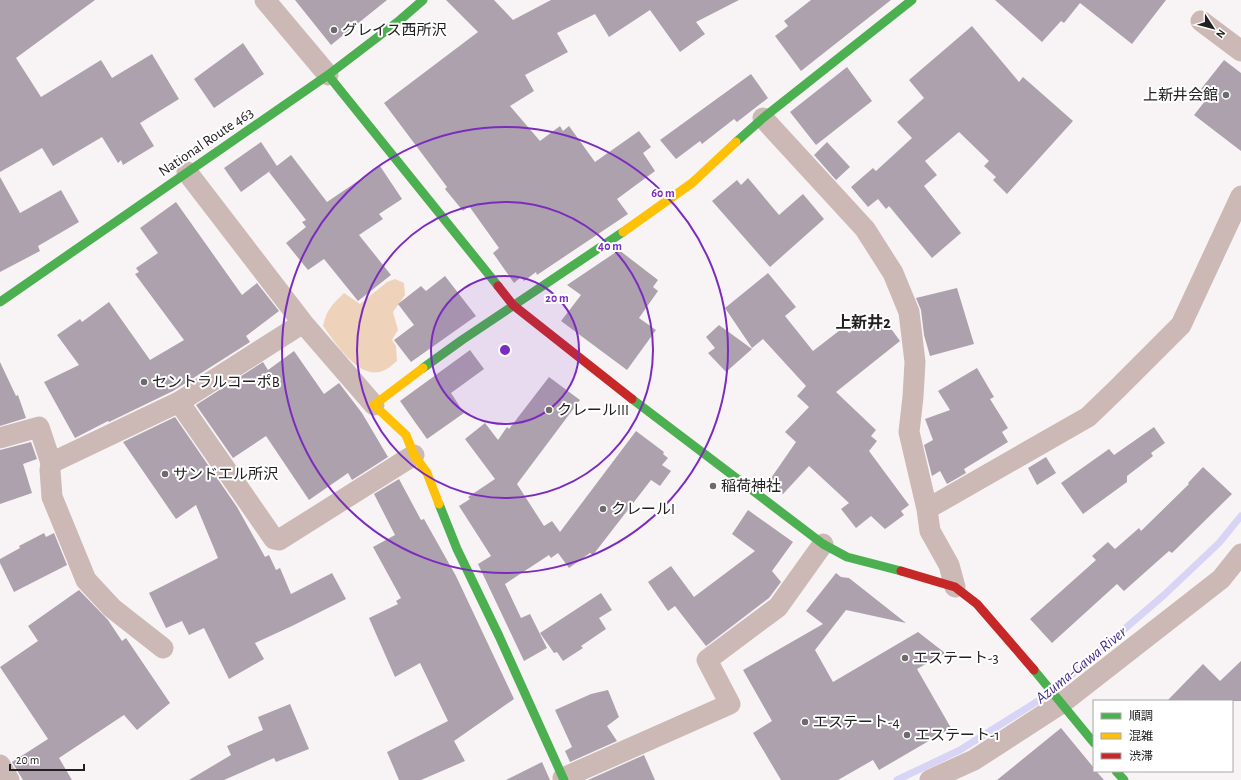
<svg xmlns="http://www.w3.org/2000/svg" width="1241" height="780" font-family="'Alegreya Sans','Noto Sans JP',sans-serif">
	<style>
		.green { fill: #eed2ba }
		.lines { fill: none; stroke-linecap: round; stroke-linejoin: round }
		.stream { stroke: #d8d4f5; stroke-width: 7 }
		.building { fill: #ada1ad }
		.street { stroke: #ccb9b5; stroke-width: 21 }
		.fast { stroke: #4caf50; stroke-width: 9 }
		.slow { stroke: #ffc107; stroke-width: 9 }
		.jam { stroke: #c62828; stroke-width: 9 }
		.ring { fill: none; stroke: #7b2cbf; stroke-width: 2 }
		.poi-dot { fill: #6d6a6b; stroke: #fff; stroke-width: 1.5 }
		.labels { text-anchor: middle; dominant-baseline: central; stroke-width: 4; stroke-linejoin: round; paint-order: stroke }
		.poi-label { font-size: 15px; fill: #222020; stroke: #fff; text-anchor: start }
		.street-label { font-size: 15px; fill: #222020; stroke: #fff }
		.neighbourhood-label { font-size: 16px; font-weight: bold; fill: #222020; stroke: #fff }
		.water-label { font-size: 16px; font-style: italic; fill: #432d83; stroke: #fff }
		.centre { fill: #7b2cbf; stroke: #fff; stroke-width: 2 }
		.ring-label { font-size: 12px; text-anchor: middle; font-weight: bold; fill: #7b2cbf; stroke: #fff; stroke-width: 4; stroke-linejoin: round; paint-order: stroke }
	</style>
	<rect width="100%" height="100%" fill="#f8f4f6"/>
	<path class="green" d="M 395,279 L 404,283 L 405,295 L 393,312 L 398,330 L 392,340 L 396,346 L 397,361 C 393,364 389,368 385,370 C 360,383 335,342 323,326 C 327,309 332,305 344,293 L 360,304 L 387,282 Z"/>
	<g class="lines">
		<path class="stream" d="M 897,780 L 960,750 L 1049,694 L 1164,595 L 1219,543 L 1241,516"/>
	</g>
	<path class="building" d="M 0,0 L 95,0 L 16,58 L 41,97 L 101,60 L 112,78 L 152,54 L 179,99 L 140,123 L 154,146 L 123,165 L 121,160 L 118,163 L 102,137 L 53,166 L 42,148 L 0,172 Z
		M 295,0 L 387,0 L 331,45 Z
		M 446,0 L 494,0 L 513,20 L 551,0 L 739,0 L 696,22 L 705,34 L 680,52 L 650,10 L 609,37 L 595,14 L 557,33 L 568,52 L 525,75 L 534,91 L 510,106 L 540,141 L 560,126 L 563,131 L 569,126 L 595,162 L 639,131 L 651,147 L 643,153 L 655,171 L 617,199 L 628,214 L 537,275 L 536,272 L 524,281 L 521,277 L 514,283 L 493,253 L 499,248 L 469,206 L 463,211 L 445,189 L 447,187 L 384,103 L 478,32 Z
		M 811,0 L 891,0 L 801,71 L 775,36 L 788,26 L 784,21 Z
		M 995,0 L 1166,0 L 1132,44 L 1080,3 L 1064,23 L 1061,21 L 1042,42 Z
		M 972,26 L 1019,82 L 1023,77 L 1073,121 L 1007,194 L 993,180 L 996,177 L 984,166 L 989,161 L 959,132 L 925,161 L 937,175 L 924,186 L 961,233 L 932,258 L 889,206 L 886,209 L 878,199 L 868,207 L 851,187 L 873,168 L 876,171 L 912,138 L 897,122 L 924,98 L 909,80 Z
		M 243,43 L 264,74 L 214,108 L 194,79 Z
		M 1224,60 L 1241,73 L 1241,151 L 1194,115 L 1209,96 L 1201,89 Z
		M 847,67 L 872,101 L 816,145 L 790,112 Z
		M 751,74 L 768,98 L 737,122 L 734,119 L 702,144 L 700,141 L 676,159 L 660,140 Z
		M 261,142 L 277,166 L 241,192 L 224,168 Z
		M 827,142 L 850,167 L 836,180 L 814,155 Z
		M 291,155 L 327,202 L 380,166 L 402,199 L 379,214 L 383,219 L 359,235 L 391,275 L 358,301 L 324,259 L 308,270 L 286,243 L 306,227 L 302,222 L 306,220 L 269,172 Z
		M 0,177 L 20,213 L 61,190 L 79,222 L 38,246 L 40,251 L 0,272 Z
		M 748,178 L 779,215 L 803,194 L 824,219 L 770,267 L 712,201 L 737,180 L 741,185 Z
		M 176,202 L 242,295 L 257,283 L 279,311 L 246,336 L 250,342 L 173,391 L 109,422 L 108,421 L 75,438 L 44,382 L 79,365 L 57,335 L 80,319 L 82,322 L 109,302 L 150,360 L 184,340 L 135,274 L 139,272 L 136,268 L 158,253 L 140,228 Z
		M 619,250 L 658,280 L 653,287 L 658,291 L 639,318 L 656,330 L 627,370 L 561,321 L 581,295 L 567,285 Z
		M 768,273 L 796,307 L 785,316 L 813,351 L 844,327 L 849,333 L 873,316 L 884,330 L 889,326 L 900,341 L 836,392 L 876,430 L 871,436 L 877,441 L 869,451 L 909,505 L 901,511 L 904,515 L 885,529 L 871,516 L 856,528 L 841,509 L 849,503 L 809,466 L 783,494 L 769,481 L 796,442 L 785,432 L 809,407 L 797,396 L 806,386 L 763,339 L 752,348 L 725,308 Z
		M 445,276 L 476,316 L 411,362 L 394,340 L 414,325 L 398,304 L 421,286 L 426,291 Z
		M 957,288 L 974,344 L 930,356 L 924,335 L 921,310 L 916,298 Z
		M 719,325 L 752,349 L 726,372 L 708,353 L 715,348 L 706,337 Z
		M 470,350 L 484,369 L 451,393 L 464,413 L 427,439 L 400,401 Z
		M 294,351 L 324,394 L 339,383 L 362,413 L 388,457 L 352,480 L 348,473 L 309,500 L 266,436 L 233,458 L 196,405 L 263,362 L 268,370 Z
		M 0,362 L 16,396 L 18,395 L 26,418 L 0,426 Z
		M 977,368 L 994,397 L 990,399 L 1008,428 L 1002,432 L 1008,442 L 964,469 L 966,473 L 947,484 L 940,471 L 932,476 L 924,445 L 933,440 L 925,419 L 950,410 L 938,391 Z
		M 549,377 L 580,400 L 517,484 L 544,526 L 552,521 L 560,532 L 636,431 L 664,452 L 663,454 L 668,458 L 662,465 L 671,471 L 660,486 L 651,480 L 593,555 L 590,553 L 569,568 L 558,553 L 551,558 L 549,555 L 505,584 L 521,618 L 530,614 L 547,648 L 524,661 L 478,564 L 491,556 L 459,506 L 470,499 L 468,497 L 495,479 L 465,439 L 485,423 L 498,440 L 507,427 L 509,429 Z
		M 175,417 L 237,507 L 265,557 L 269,555 L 276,570 L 280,568 L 291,594 L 332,573 L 346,599 L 292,626 L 255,643 L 264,659 L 229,679 L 204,628 L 189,635 L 182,621 L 166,628 L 149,593 L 218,558 L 196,505 L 176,519 L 123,442 Z
		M 1154,427 L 1165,443 L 1151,453 L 1153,456 L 1127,476 L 1127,482 L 1083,514 L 1061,483 L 1109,449 L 1114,455 Z
		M 31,442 L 37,459 L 23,464 L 32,493 L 0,504 L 0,450 Z
		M 1046,457 L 1056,473 L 1037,485 L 1028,468 Z
		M 1203,467 L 1232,494 L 1172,553 L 1169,551 L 1124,591 L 1117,584 L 1052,643 L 1030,619 L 1096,560 L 1092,556 L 1108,542 L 1115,549 L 1139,528 L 1141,531 L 1189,484 L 1188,483 Z
		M 399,479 L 421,520 L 424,519 L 456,576 L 514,699 L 454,741 L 465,761 L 421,780 L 399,780 L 387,752 L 448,721 L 420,663 L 395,677 L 369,618 L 398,604 L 396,601 L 401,598 L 373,547 L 395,535 L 374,494 Z
		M 748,510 L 793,542 L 772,571 L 781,582 L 769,598 L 706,646 L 675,606 L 668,611 L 648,582 L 671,566 L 694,597 L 755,551 L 732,534 Z
		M 44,533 L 46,537 L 54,533 L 67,565 L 14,592 L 0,563 L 0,559 L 20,548 L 19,546 Z
		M 836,573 L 841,577 L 849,578 L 906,623 L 846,610 L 815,650 L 833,682 L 918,632 L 945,653 L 917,669 L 951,728 L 879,770 L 873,760 L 838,780 L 781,780 L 753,733 L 772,721 L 743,670 L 823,624 L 806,611 Z
		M 79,590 L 108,620 L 122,641 L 126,638 L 170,703 L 137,730 L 124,715 L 59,758 L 72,780 L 23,780 L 12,762 L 48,739 L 0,667 L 38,641 L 28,626 Z
		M 601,593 L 612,610 L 599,618 L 606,629 L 581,646 L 583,648 L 563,661 L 557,652 L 554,653 L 540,633 Z
		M 1241,661 L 1241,701 L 1167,701 L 1203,664 L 1220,681 Z
		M 608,690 L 619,717 L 607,726 L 617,741 L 570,762 L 565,751 L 572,747 L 555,710 L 591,694 Z
		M 290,704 L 309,749 L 276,762 L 274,758 L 224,780 L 189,780 L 231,755 L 227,746 L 263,730 L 258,717 Z
		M 1061,728 L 1094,768 L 1094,771 L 1096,771 L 1104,780 L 997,780 Z
		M 644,755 L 655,780 L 588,780 Z
		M 542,762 L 550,780 L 506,780 Z"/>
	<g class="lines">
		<path class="street" d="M 265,0 L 328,75
			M 1201,21 L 1241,51
			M 763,118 L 865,229 L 893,273 L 909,312 L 915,362 L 913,397 L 909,432 L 927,509
			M 187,172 L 303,323 L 374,405
			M 179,402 L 274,539 L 279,540 L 414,455
			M 0,438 L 39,427 L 51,463 L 50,470 L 52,497 L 86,580 L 112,608 L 163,648
			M 51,463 L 179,402 L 303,323
			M 955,587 L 949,565 L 930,531 L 927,509 L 1088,417 L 1116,390 L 1181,325 L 1241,196
			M 0,765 L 9,780
			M 563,778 L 730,704 L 707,660 L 778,607 L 823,544
			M 930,780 L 974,760 L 1062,703 L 1221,579 L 1241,554"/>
		<path class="fast" d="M 328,75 L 498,286
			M 736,142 L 763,118 L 912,0
			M 0,302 L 328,75 L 400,20 L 423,0
			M 423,368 L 462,340 L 623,232
			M 632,399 L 823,544 L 847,557 L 901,571
			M 439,504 L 457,549 L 499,636 L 564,780
			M 1034,670 L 1094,743
			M 1116,771 L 1124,780"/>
		<path class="slow" d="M 623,232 L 692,183 L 736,142
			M 423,368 L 374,405 L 406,435 L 414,455 L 427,473 L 439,504"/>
		<path class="jam" d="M 498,286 L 513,305 L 632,399
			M 901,571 L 955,587 L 977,604 L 1034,670"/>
	</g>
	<circle cx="505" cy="350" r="74" fill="#7b2cbf" fill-opacity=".12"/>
	<g class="ring">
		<circle cx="505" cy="350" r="74"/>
		<circle cx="505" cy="350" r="148"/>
		<circle cx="505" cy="350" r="223"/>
	</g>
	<g class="poi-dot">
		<circle cx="334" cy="30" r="4"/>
		<circle cx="1226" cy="95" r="4"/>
		<circle cx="144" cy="382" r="4"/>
		<circle cx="549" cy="410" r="4"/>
		<circle cx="165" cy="474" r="4"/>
		<circle cx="713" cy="486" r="4"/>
		<circle cx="603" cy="509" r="4"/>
		<circle cx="905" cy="658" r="4"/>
		<circle cx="805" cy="722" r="4"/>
		<circle cx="907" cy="735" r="4"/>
	</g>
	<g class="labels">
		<g class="poi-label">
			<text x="342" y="30">グレイス西所沢</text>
			<text x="1218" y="95" text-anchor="end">上新井会館</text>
			<text x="152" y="382">セントラルコーポB</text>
			<text x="557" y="410">クレールIII</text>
			<text x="173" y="474">サンドエル所沢</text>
			<text x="721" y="486">稲荷神社</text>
			<text x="611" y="509">クレールI</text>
			<text x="913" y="658">エステート-3</text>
			<text x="813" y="722">エステート-4</text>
			<text x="915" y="735">エステート-1</text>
		</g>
		<g class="street-label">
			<text transform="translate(206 142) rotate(-34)">National Route 463</text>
		</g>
		<g class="neighbourhood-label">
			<text x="863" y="323">上新井2</text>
		</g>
		<g class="water-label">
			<text transform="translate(1081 665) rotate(-39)">Azuma-Gawa River</text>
		</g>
	</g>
	<circle cx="505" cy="350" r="6" class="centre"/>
	<g class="ring-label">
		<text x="663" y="197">60 m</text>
		<text x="610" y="250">40 m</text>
		<text x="557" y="302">20 m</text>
	</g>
	<rect x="1093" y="700" width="140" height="72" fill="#ffffff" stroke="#a7a6a6"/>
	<rect x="1101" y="713" width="20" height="6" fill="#4caf50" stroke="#a7a6a6"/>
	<text x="1129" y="720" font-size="12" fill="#222020">順調</text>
	<rect x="1101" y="733" width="20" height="6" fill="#ffc107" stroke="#a7a6a6"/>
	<text x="1129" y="740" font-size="12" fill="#222020">混雑</text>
	<rect x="1101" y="753" width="20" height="6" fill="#c62828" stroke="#a7a6a6"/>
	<text x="1129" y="760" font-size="12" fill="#222020">渋滞</text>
	<g transform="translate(1213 28) rotate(126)" stroke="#ffffff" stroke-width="3" paint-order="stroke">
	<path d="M0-3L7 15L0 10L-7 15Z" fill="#222020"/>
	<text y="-6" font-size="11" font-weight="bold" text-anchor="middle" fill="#222020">N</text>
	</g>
	<path d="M10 764v6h74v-6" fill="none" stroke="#222020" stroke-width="2"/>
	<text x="16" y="764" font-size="12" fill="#222020" stroke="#ffffff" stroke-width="3" paint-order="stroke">20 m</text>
</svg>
